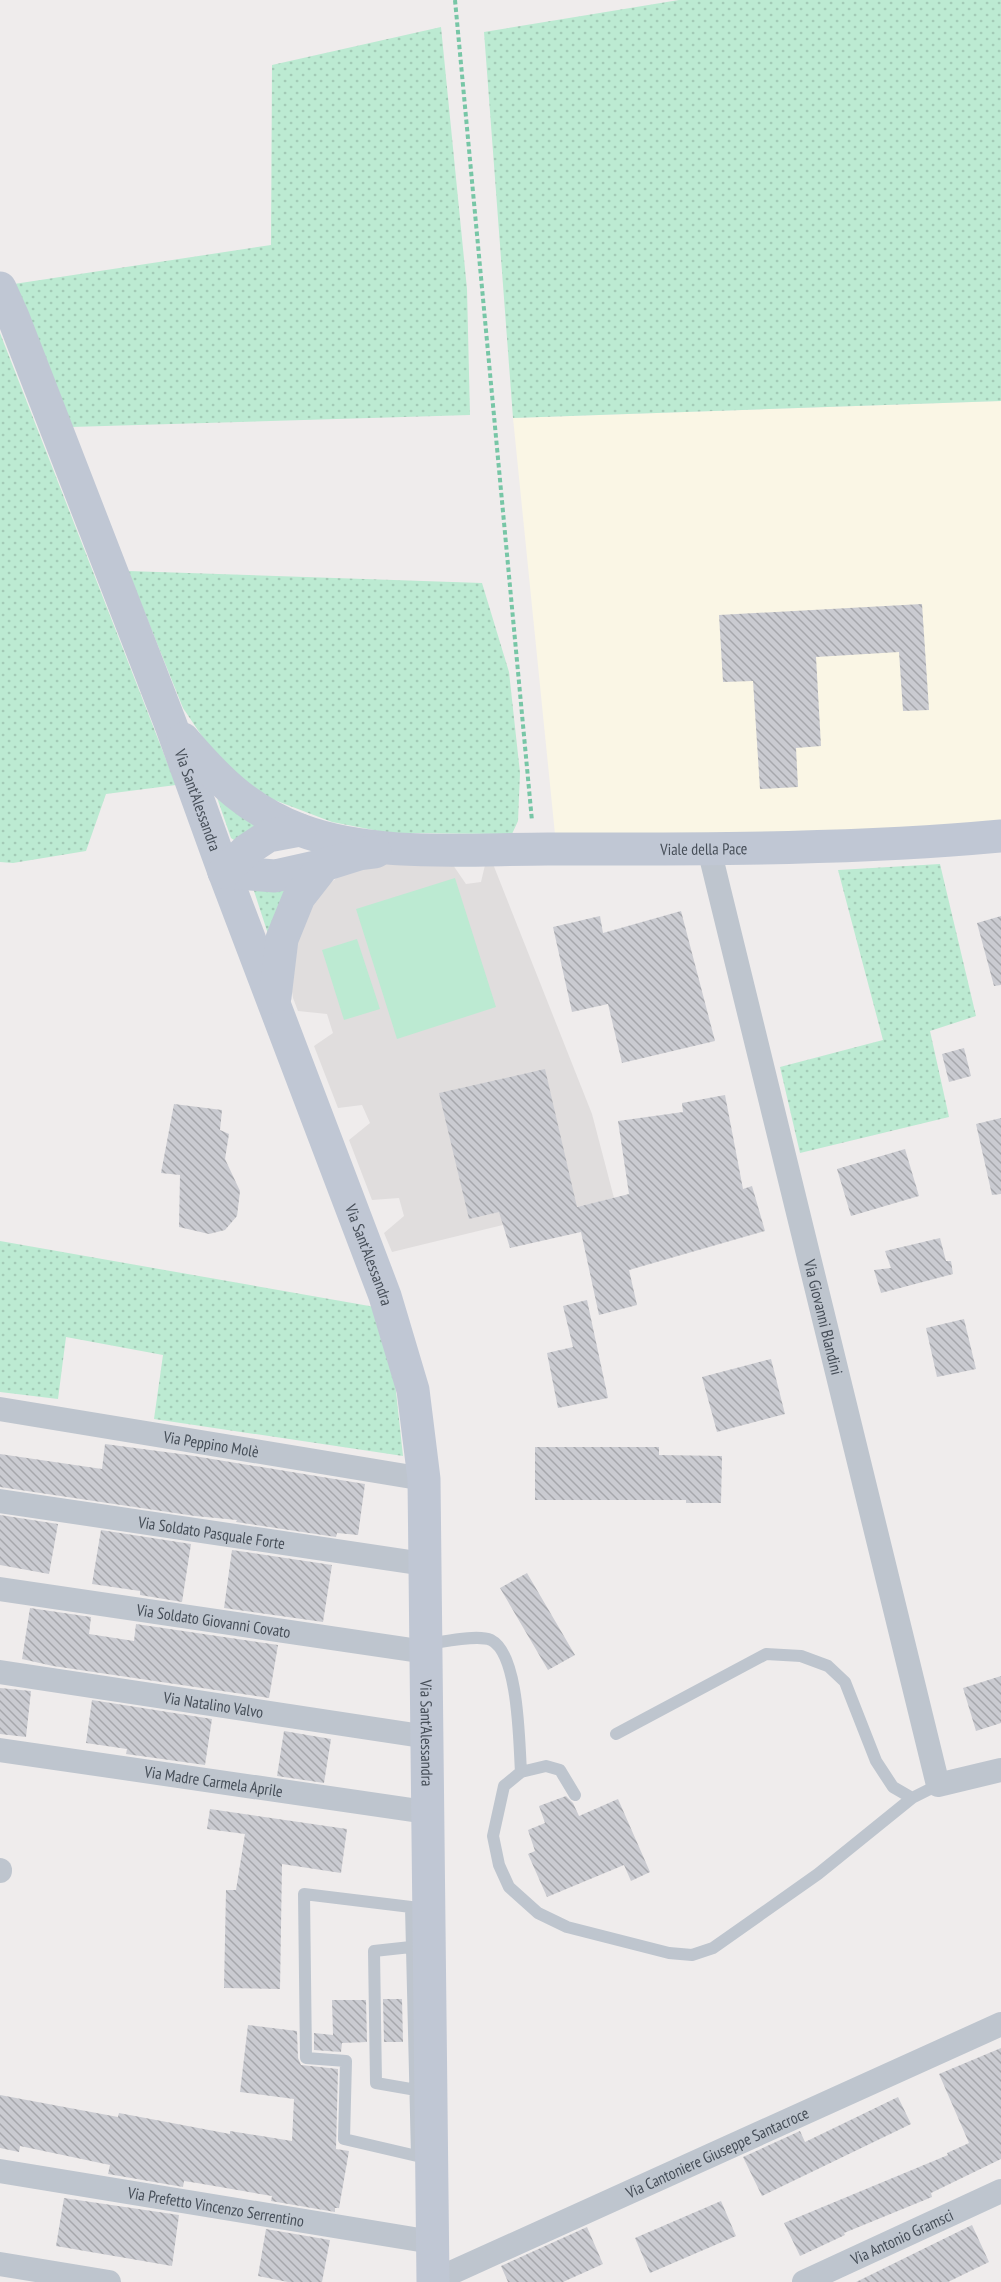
<svg xmlns="http://www.w3.org/2000/svg" width="1001" height="2282" font-family="'PT Sans Narrow',sans-serif">
	<style>
		.commercial { fill: #faf6e5 }
		.education { fill: #e0dddd }
		.green { fill: url(#green-dots) }
		.pitch { fill: #bcead2 }
		.building { fill: url(#building-back-hatch) }
		.lines { fill: none; stroke-linecap: round; stroke-linejoin: round }
		.path { stroke: #77c6a6; stroke-width: 4; stroke-dasharray: 4.5 3; stroke-linecap: butt }
		.lane { stroke: #bec5ce; stroke-width: 12 }
		.street { stroke: #bec5ce; stroke-width: 24 }
		.secondary { stroke: #c0c7d4; stroke-width: 33 }
		.labels { text-anchor: middle; dominant-baseline: central; stroke-width: 5; stroke-linejoin: round; paint-order: stroke }
		.street-label { font-size: 16px; fill: #464e58; stroke: #fff }
	</style>
	<defs>
		<pattern id="green-dots" width="8" height="8" patternUnits="userSpaceOnUse" patternTransform="scale(1.5)"><rect width="8" height="8" fill="#bcead2"/><path d="M2 2h.1M6 6h.1" fill="none" stroke="#a3cab6" stroke-width="1.8" stroke-linecap="round"/></pattern>
		<pattern id="building-back-hatch" width="6" height="6" patternUnits="userSpaceOnUse" patternTransform="scale(1.5)"><rect width="6" height="6" fill="#cacbd1"/><path d="M-1 5l2 2M0 0l6 6M5-1l2 2" fill="none" stroke="#a6a7ac"/></pattern>
	</defs>
	<rect width="100%" height="100%" fill="#efecec"/>
	<path class="commercial" d="M 1001,401 L 1001,821 L 885,833 L 555,834 L 513,418 Z"/>
	<path class="education" d="M 378,864 L 453,865 L 466,884 L 481,882 L 485,865 L 493,864 L 592,1114 L 614,1198 L 392,1252 L 384,1233 L 404,1216 L 399,1198 L 372,1200 L 349,1140 L 370,1123 L 362,1105 L 338,1108 L 314,1046 L 333,1033 L 327,1014 L 298,1011 L 293,998 L 289,973 L 310,902 L 324,888 L 339,876 Z"/>
	<path class="green" d="M 679,0 L 1001,0 L 1001,401 L 513,418 L 484,32 Z
		M 441,27 L 467,289 L 470,415 L 71,427 L 14,284 L 271,245 L 272,65 Z
		M 0,333 L 176,785 L 106,794 L 86,851 L 13,863 L 0,862 Z
		M 128,571 L 482,583 L 509,672 L 520,773 L 518,821 L 512,834 L 389,833 L 332,822 L 256,793 L 216,757 L 183,708 Z
		M 214,789 L 260,822 L 240,844 L 231,838 Z
		M 940,864 L 976,1016 L 930,1031 L 949,1117 L 800,1153 L 780,1067 L 883,1040 L 838,870 Z
		M 294,883 L 268,934 L 253,888 Z
		M 0,1241 L 375,1307 L 393,1364 L 403,1456 L 154,1419 L 163,1355 L 66,1337 L 58,1399 L 0,1392 Z"/>
	<path class="pitch" d="M 455,878 L 496,1007 L 397,1039 L 356,909 Z
		M 357,939 L 380,1009 L 344,1020 L 322,950 Z"/>
	<path class="building" d="M 922,604 L 929,710 L 903,711 L 899,652 L 816,657 L 821,746 L 796,748 L 798,787 L 760,789 L 753,681 L 723,682 L 719,615 Z
		M 681,911 L 715,1041 L 622,1063 L 608,1004 L 572,1012 L 553,927 L 600,916 L 603,933 Z
		M 1001,916 L 1001,985 L 994,986 L 977,923 Z
		M 964,1048 L 971,1076 L 949,1082 L 942,1054 Z
		M 545,1069 L 577,1207 L 629,1194 L 618,1121 L 683,1112 L 682,1103 L 725,1095 L 743,1189 L 752,1186 L 765,1231 L 629,1270 L 637,1305 L 599,1315 L 581,1232 L 510,1248 L 499,1212 L 469,1219 L 439,1093 Z
		M 174,1104 L 222,1110 L 220,1130 L 229,1134 L 225,1159 L 240,1191 L 237,1216 L 225,1230 L 209,1234 L 179,1227 L 180,1175 L 161,1173 Z
		M 1001,1118 L 1001,1194 L 992,1195 L 976,1124 Z
		M 905,1149 L 919,1196 L 851,1216 L 837,1169 Z
		M 940,1238 L 946,1261 L 951,1261 L 953,1274 L 881,1293 L 874,1270 L 891,1268 L 885,1251 Z
		M 587,1300 L 608,1398 L 558,1408 L 547,1353 L 573,1347 L 563,1306 Z
		M 964,1319 L 976,1369 L 937,1377 L 926,1328 Z
		M 771,1359 L 785,1414 L 717,1432 L 702,1377 Z
		M 105,1444 L 188,1455 L 365,1484 L 358,1535 L 337,1533 L 336,1537 L 236,1522 L 237,1520 L 195,1516 L 0,1487 L 0,1454 L 102,1469 Z
		M 535,1447 L 659,1447 L 659,1455 L 722,1456 L 721,1503 L 686,1503 L 686,1500 L 535,1500 Z
		M 0,1515 L 58,1524 L 49,1574 L 0,1565 Z
		M 101,1530 L 191,1544 L 182,1602 L 140,1595 L 140,1591 L 92,1584 Z
		M 232,1550 L 332,1565 L 323,1622 L 224,1608 Z
		M 527,1573 L 575,1655 L 548,1670 L 500,1588 Z
		M 30,1608 L 91,1617 L 89,1634 L 134,1641 L 136,1624 L 278,1645 L 269,1698 L 53,1666 L 22,1659 Z
		M 1001,1676 L 1001,1723 L 976,1731 L 963,1688 Z
		M 0,1688 L 31,1691 L 26,1737 L 0,1734 Z
		M 92,1700 L 212,1719 L 205,1765 L 126,1754 L 127,1749 L 86,1743 Z
		M 284,1731 L 331,1739 L 324,1783 L 277,1776 Z
		M 566,1796 L 573,1803 L 579,1816 L 618,1799 L 650,1872 L 631,1881 L 624,1865 L 547,1897 L 528,1854 L 535,1851 L 528,1830 L 545,1823 L 539,1806 Z
		M 210,1809 L 347,1829 L 341,1873 L 282,1864 L 280,1989 L 224,1988 L 226,1890 L 236,1890 L 245,1834 L 207,1829 Z
		M 383,1999 L 402,1999 L 403,2042 L 384,2042 Z
		M 332,2000 L 366,2000 L 367,2042 L 342,2043 L 341,2052 L 314,2050 L 314,2033 L 333,2035 Z
		M 248,2025 L 297,2031 L 298,2058 L 301,2065 L 338,2069 L 336,2149 L 349,2151 L 339,2208 L 335,2208 L 335,2212 L 271,2201 L 272,2196 L 197,2183 L 184,2181 L 183,2187 L 108,2174 L 110,2165 L 20,2146 L 19,2152 L 0,2148 L 0,2095 L 118,2117 L 119,2113 L 230,2134 L 230,2131 L 292,2141 L 294,2099 L 240,2092 Z
		M 1001,2048 L 1001,2159 L 931,2193 L 932,2197 L 844,2233 L 845,2235 L 800,2256 L 784,2223 L 948,2155 L 947,2153 L 969,2143 L 939,2074 Z
		M 898,2097 L 911,2124 L 762,2196 L 743,2157 L 800,2131 L 805,2142 Z
		M 64,2198 L 179,2215 L 172,2266 L 56,2246 Z
		M 721,2201 L 736,2236 L 650,2273 L 635,2238 Z
		M 972,2225 L 989,2262 L 948,2282 L 856,2282 Z
		M 587,2227 L 603,2264 L 563,2282 L 508,2282 L 501,2266 Z
		M 266,2229 L 330,2240 L 322,2282 L 288,2282 L 258,2276 Z"/>
	<g class="lines">
		<path class="path" d="M 455,0 L 532,821"/>
		<path class="lane" d="M 427,1644 C 443,1642 477,1634 491,1640 C 519,1654 519,1743 521,1772
			M 616,1734 L 766,1654 L 801,1656 L 828,1666 L 845,1682 L 876,1761 L 893,1787 L 912,1798
			M 575,1795 L 560,1770 L 546,1766 L 521,1772 L 504,1786 L 493,1836 L 499,1865 L 509,1887 L 538,1913 L 567,1927 L 669,1953 L 692,1955 L 713,1948 L 818,1874 L 912,1798 L 938,1785
			M 304,1894 L 411,1907 L 417,2156 L 344,2139 L 346,2061 L 306,2058 Z
			M 420,1946 L 374,1951 L 376,2083 L 422,2091"/>
		<g class="street">
			<path id="s1" d="M 709,849 L 938,1785 L 1001,1770"/>
			<path id="s2" d="M 0,1409 L 424,1479"/>
			<path id="s3" d="M 0,1501 L 424,1564"/>
			<path id="s4" d="M 0,1589 L 426,1652"/>
			<path id="s5" d="M 0,1672 L 428,1737"/>
			<path id="s6" d="M 0,1750 L 426,1812"/>
			<path d="M 0,1870 L 0,1871"/>
			<path id="s7" d="M 0,2171 L 432,2242"/>
			<path d="M 0,2264 L 109,2282"/>
			<path id="s8" d="M 433,2281 L 1001,2024"/>
			<path id="s9" d="M 804,2282 L 1001,2191"/>
		</g>
		<g class="secondary">
			<path id="s10" d="M 0,288 L 13,317 L 171,725 L 224,872 L 385,1296 L 413,1390 L 424,1479 L 433,2282"/>
			<path id="s11" d="M 183,739 C 219,781 248,810 300,830 C 375,858 468,849 548,849 C 699,849 850,850 1001,836"/>
			<path d="M 224,872 L 275,876 L 324,865"/>
			<path d="M 224,872 L 247,850 L 268,836 L 300,830"/>
			<path d="M 275,997 L 282,939 L 299,897 L 324,865 L 359,854 L 375,852"/>
		</g>
	</g>
	<g class="labels">
		<g class="street-label">
			<text stroke="none"><textPath href="#s10" startOffset="549">Via Sant'Alessandra</textPath></text>
			<text stroke="none"><textPath href="#s11" startOffset="556">Viale della Pace</textPath></text>
			<text stroke="none"><textPath href="#s10" startOffset="1035">Via Sant'Alessandra</textPath></text>
			<text stroke="none"><textPath href="#s1" startOffset="482">Via Giovanni Blandini</textPath></text>
			<text stroke="none"><textPath href="#s2" startOffset="214">Via Peppino Molè</textPath></text>
			<text stroke="none"><textPath href="#s3" startOffset="214">Via Soldato Pasquale Forte</textPath></text>
			<text stroke="none"><textPath href="#s4" startOffset="216">Via Soldato Giovanni Covato</textPath></text>
			<text stroke="none"><textPath href="#s5" startOffset="216">Via Natalino Valvo</textPath></text>
			<text stroke="none"><textPath href="#s10" startOffset="1521">Via Sant'Alessandra</textPath></text>
			<text stroke="none"><textPath href="#s6" startOffset="216">Via Madre Carmela Aprile</textPath></text>
			<text stroke="none"><textPath href="#s8" startOffset="312">Via Cantoniere Giuseppe Santacroce</textPath></text>
			<text stroke="none"><textPath href="#s7" startOffset="219">Via Prefetto Vincenzo Serrentino</textPath></text>
			<text stroke="none"><textPath href="#s9" startOffset="108">Via Antonio Gramsci</textPath></text>
		</g>
	</g>
</svg>
